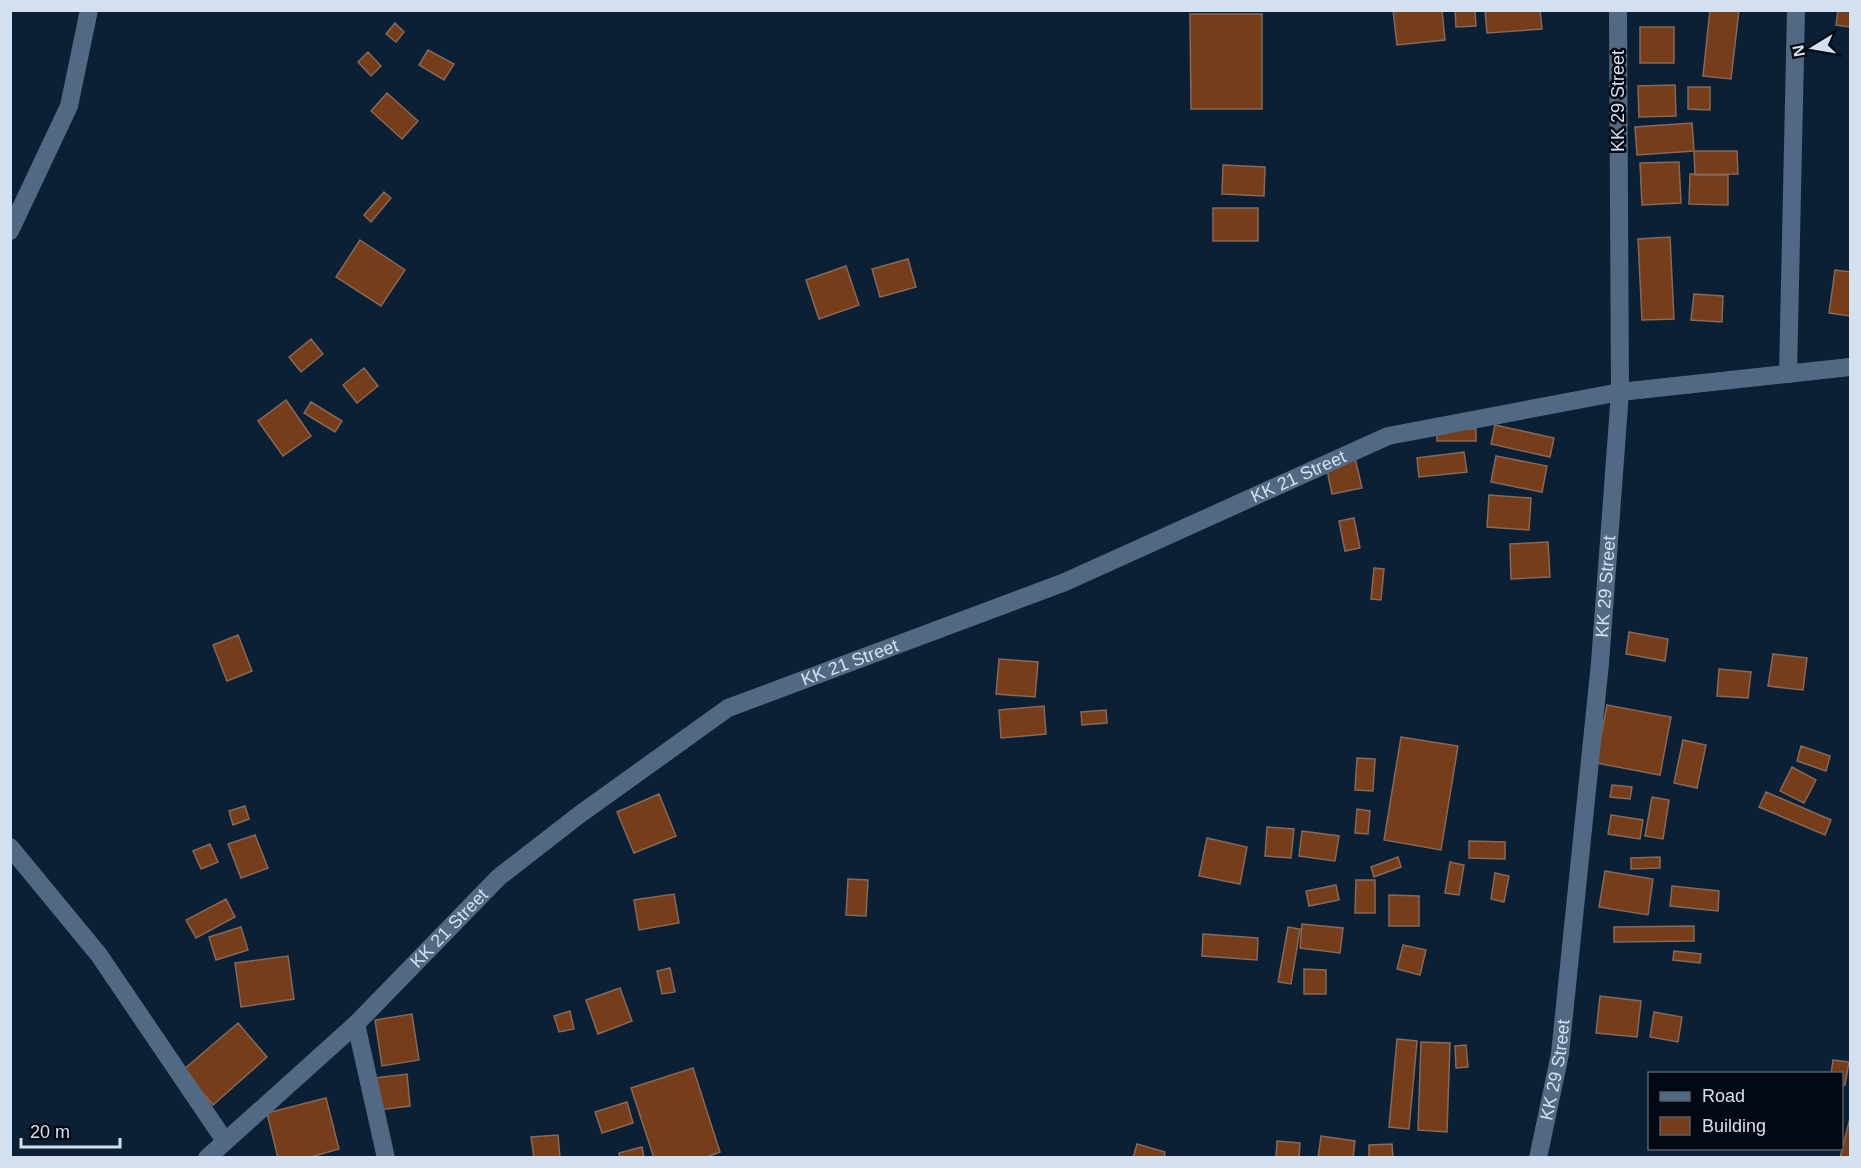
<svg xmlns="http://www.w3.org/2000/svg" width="1861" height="1168" font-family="Helvetica,sans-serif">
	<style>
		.building { fill: #753d19; stroke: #886856; stroke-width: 1.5 }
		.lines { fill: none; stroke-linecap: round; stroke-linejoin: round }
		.street { stroke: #526983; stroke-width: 18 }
		.labels { text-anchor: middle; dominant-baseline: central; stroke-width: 5; stroke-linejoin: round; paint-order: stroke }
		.street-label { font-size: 18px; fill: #d3e0ef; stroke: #030912 }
	</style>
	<rect width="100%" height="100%" fill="#0b2035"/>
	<path class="building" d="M 1393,10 L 1442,10 L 1445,40 L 1397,45 Z
		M 1455,10 L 1475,10 L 1476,26 L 1456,27 Z
		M 1485,10 L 1540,10 L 1542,29 L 1487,33 Z
		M 1710,10 L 1739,10 L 1731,79 L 1703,76 Z
		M 1838,10 L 1850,10 L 1850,27 L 1836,25 Z
		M 1190,14 L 1262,14 L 1262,109 L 1191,109 Z
		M 395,23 L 404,32 L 396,42 L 386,34 Z
		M 1640,27 L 1674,27 L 1674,63 L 1640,63 Z
		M 428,50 L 454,64 L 444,80 L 419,65 Z
		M 368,52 L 381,66 L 371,76 L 358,62 Z
		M 1675,85 L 1676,116 L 1639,117 L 1638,86 Z
		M 1688,87 L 1710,87 L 1710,110 L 1688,109 Z
		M 387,93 L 418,121 L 402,139 L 371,111 Z
		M 1692,123 L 1694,151 L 1637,155 L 1635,127 Z
		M 1694,151 L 1737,151 L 1738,174 L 1695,175 Z
		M 1679,162 L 1681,203 L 1642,205 L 1640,163 Z
		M 1223,165 L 1265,167 L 1264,196 L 1222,194 Z
		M 1690,174 L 1728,175 L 1728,205 L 1689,204 Z
		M 384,192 L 391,198 L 371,222 L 364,215 Z
		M 1213,208 L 1258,208 L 1258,241 L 1213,241 Z
		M 1670,237 L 1674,319 L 1642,320 L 1638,239 Z
		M 360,240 L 405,270 L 381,306 L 336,277 Z
		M 908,259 L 916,287 L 880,297 L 872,269 Z
		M 846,266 L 859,305 L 819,319 L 806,280 Z
		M 1835,270 L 1850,272 L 1850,316 L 1829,313 Z
		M 1694,294 L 1723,296 L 1722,322 L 1691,320 Z
		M 311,339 L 323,354 L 301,372 L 289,357 Z
		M 364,368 L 378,386 L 357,403 L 343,385 Z
		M 286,400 L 311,436 L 283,456 L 258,421 Z
		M 311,402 L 342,421 L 335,432 L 304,413 Z
		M 1495,425 L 1554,438 L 1550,457 L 1491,444 Z
		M 1437,429 L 1476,429 L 1476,441 L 1437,441 Z
		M 1464,452 L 1467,472 L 1419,477 L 1417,458 Z
		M 1496,456 L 1547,466 L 1542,492 L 1491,482 Z
		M 1355,458 L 1362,488 L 1332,494 L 1326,465 Z
		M 1489,495 L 1531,498 L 1529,530 L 1487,527 Z
		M 1354,518 L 1360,548 L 1345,551 L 1339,521 Z
		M 1548,542 L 1550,577 L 1511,579 L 1510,544 Z
		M 1374,568 L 1384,569 L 1381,600 L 1371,599 Z
		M 1629,632 L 1668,639 L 1665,661 L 1626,654 Z
		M 238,635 L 252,671 L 227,681 L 213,645 Z
		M 1773,654 L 1807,658 L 1803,690 L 1768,686 Z
		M 999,659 L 1038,662 L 1035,697 L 996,694 Z
		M 1719,669 L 1751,672 L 1748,698 L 1717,696 Z
		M 1607,705 L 1671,717 L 1660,775 L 1596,763 Z
		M 1044,706 L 1046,734 L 1001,738 L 999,710 Z
		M 1106,710 L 1107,723 L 1082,725 L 1081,712 Z
		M 1401,737 L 1458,746 L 1441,850 L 1384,840 Z
		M 1683,740 L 1706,745 L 1697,788 L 1674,783 Z
		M 1801,746 L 1830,756 L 1826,771 L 1797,761 Z
		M 1357,758 L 1375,759 L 1373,791 L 1355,790 Z
		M 1792,767 L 1816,780 L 1804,803 L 1780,791 Z
		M 1612,785 L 1632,787 L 1630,799 L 1610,797 Z
		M 1766,792 L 1831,820 L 1825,835 L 1759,807 Z
		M 659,794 L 676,836 L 634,853 L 617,812 Z
		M 1652,797 L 1669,800 L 1663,839 L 1645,836 Z
		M 245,806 L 249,819 L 233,825 L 229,811 Z
		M 1357,809 L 1370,811 L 1368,834 L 1355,833 Z
		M 1611,815 L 1643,820 L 1640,839 L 1608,834 Z
		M 1267,827 L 1294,829 L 1291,858 L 1265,856 Z
		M 1302,831 L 1339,836 L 1335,861 L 1299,856 Z
		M 255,835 L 268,868 L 241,878 L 228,844 Z
		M 1207,838 L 1247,847 L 1240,884 L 1199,876 Z
		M 1469,841 L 1505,842 L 1505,859 L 1469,858 Z
		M 210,844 L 218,862 L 201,869 L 193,851 Z
		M 1398,857 L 1401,867 L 1374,877 L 1371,867 Z
		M 1660,857 L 1660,868 L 1631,869 L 1631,858 Z
		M 1450,862 L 1464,865 L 1459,895 L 1445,893 Z
		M 1605,871 L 1653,879 L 1648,915 L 1599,907 Z
		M 1495,873 L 1509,876 L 1504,902 L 1491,899 Z
		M 848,879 L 868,880 L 866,916 L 846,915 Z
		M 1356,880 L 1375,880 L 1375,913 L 1355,913 Z
		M 1336,885 L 1339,900 L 1309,906 L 1306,891 Z
		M 1672,886 L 1719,891 L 1718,911 L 1670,906 Z
		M 674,894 L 679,923 L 639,930 L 634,900 Z
		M 1389,895 L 1419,896 L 1419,926 L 1389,926 Z
		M 226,899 L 235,917 L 196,938 L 186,920 Z
		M 1302,924 L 1343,928 L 1340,953 L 1300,948 Z
		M 1694,926 L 1694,941 L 1614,942 L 1614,927 Z
		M 241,927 L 248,950 L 216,960 L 209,937 Z
		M 1288,927 L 1300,929 L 1291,984 L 1278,982 Z
		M 1203,934 L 1258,938 L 1257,960 L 1202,956 Z
		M 1403,945 L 1426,950 L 1420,975 L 1397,969 Z
		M 1674,951 L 1701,954 L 1700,963 L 1673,960 Z
		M 288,956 L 294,999 L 241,1007 L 235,963 Z
		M 670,968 L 675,992 L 662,994 L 657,971 Z
		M 1304,969 L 1326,970 L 1326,994 L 1304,994 Z
		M 620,988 L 632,1021 L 598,1034 L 586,1000 Z
		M 1600,996 L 1641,1001 L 1637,1037 L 1596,1033 Z
		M 570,1011 L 574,1029 L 559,1032 L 554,1016 Z
		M 1654,1012 L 1682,1017 L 1678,1042 L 1650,1037 Z
		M 412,1014 L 419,1060 L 382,1066 L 375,1020 Z
		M 238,1023 L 267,1057 L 213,1105 L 183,1070 Z
		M 1397,1039 L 1417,1041 L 1409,1129 L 1389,1127 Z
		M 1421,1042 L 1450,1043 L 1447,1132 L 1418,1130 Z
		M 1466,1045 L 1468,1067 L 1456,1068 L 1455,1046 Z
		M 1833,1060 L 1849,1062 L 1845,1085 L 1842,1085 L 1842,1074 L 1831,1074 Z
		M 693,1068 L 720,1152 L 704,1158 L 654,1158 L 631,1088 Z
		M 407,1074 L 410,1106 L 378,1110 L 375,1078 Z
		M 326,1098 L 339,1149 L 307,1158 L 278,1158 L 267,1113 Z
		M 627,1102 L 633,1123 L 602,1133 L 595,1112 Z
		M 1850,1118 L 1850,1158 L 1840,1158 Z
		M 558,1135 L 560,1158 L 534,1158 L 531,1137 Z
		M 1321,1136 L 1355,1141 L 1353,1158 L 1318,1158 Z
		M 1277,1141 L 1300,1143 L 1299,1158 L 1276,1158 Z
		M 1137,1144 L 1165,1152 L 1164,1158 L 1133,1158 Z
		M 1392,1144 L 1393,1158 L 1369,1158 L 1369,1145 Z
		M 642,1147 L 644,1158 L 620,1158 L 619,1153 Z"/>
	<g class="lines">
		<g class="street">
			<path d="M 10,231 L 69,106 L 89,10"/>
			<path d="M 1788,374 L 1796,10"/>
			<path d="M 10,847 L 99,955 L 225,1141"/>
			<path d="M 356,1024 L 386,1158"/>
			<path id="s1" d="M 207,1158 L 356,1024 L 499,877 L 579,815 L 728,708 L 1065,582 L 1388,436 L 1620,392 L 1850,367"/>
			<path id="s2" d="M 1538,1158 L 1560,1054 L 1600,663 L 1620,392 L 1618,10"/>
		</g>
	</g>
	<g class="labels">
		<g class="street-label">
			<text transform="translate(1618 101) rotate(-90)">KK 29 Street</text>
			<text stroke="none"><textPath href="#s1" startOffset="1306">KK 21 Street</textPath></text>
			<text stroke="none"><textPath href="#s2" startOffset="576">KK 29 Street</textPath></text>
			<text stroke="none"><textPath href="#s1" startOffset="820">KK 21 Street</textPath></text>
			<text stroke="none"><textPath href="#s1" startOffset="334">KK 21 Street</textPath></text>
			<text stroke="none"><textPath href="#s2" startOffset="90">KK 29 Street</textPath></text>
		</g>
	</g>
	<rect width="1861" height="1168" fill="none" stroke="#d3e0ef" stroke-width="24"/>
	<rect x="1648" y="1072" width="195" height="78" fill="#030912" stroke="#565f6a" stroke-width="1.5"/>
	<rect x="1660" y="1092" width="30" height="9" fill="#526983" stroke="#565f6a" stroke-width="1.5"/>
	<text x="1702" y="1102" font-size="18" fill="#d3e0ef">Road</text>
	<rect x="1660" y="1117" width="30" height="18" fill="#753d19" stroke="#565f6a" stroke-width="1.5"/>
	<text x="1702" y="1132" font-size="18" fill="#d3e0ef">Building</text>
	<g transform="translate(1813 48) rotate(259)" stroke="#030912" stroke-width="4.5" paint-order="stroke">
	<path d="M0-4.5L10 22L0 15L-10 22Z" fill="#d3e0ef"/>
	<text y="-9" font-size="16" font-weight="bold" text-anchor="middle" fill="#d3e0ef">N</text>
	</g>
	<path d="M21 1138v9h99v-9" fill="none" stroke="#d3e0ef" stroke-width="3"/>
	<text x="30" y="1138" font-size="18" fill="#d3e0ef" stroke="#030912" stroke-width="4.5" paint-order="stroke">20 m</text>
</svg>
